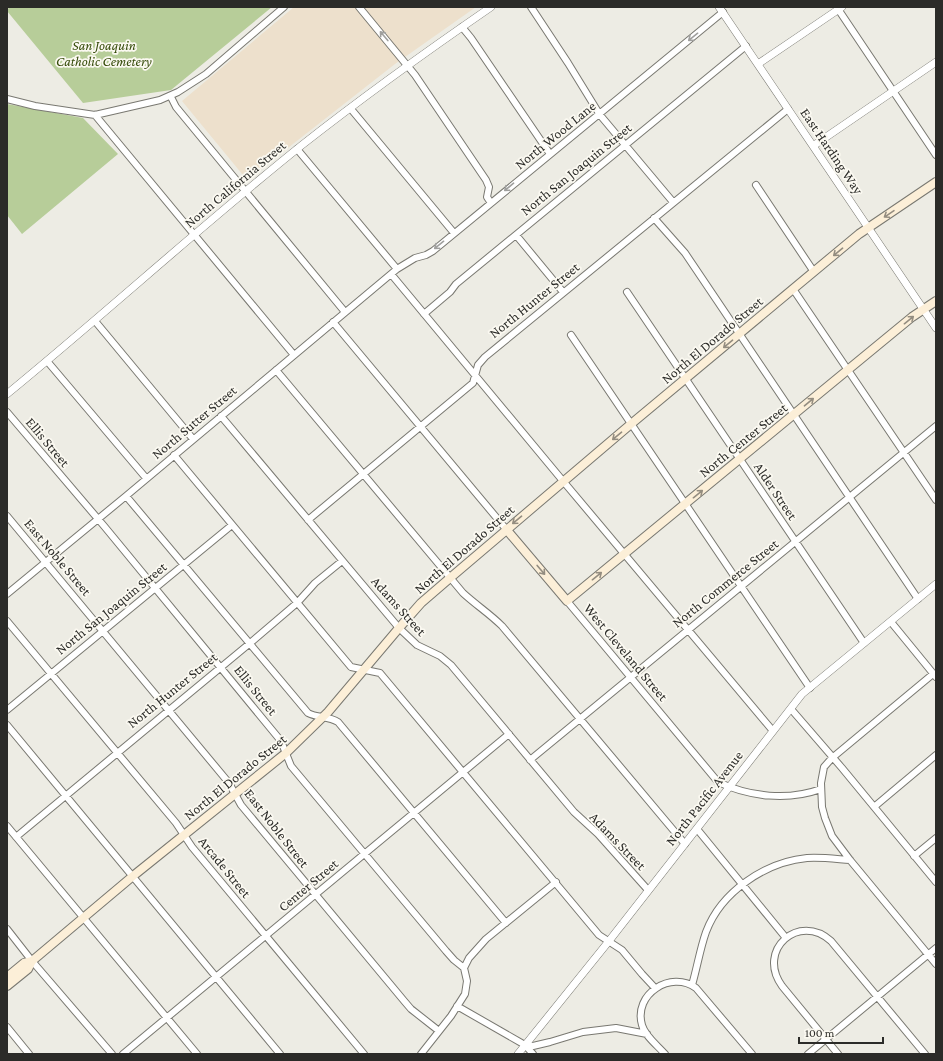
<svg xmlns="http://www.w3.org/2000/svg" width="943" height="1061" font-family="'Crimson Pro',serif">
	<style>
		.medical { fill: #ede0cc }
		.green { fill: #b7cd99 }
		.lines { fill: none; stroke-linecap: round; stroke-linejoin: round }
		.minor-casing { stroke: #797871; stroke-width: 8 }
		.tertiary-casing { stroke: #797871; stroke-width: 8 }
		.secondary-casing { stroke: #797871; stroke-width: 10 }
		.minor { stroke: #fff; stroke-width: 6 }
		.tertiary { stroke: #fff; stroke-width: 7 }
		.secondary { stroke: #fcefd8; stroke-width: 8 }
		.oneway { stroke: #a0a09e }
		.oneway2 { stroke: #948d80 }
		.labels { text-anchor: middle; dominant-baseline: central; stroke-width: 3.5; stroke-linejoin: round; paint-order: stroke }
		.park-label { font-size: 14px; font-style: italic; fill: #354b09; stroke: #fbf9f1 }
		.street-label { font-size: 14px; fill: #2b2b28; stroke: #fbf9f1 }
	</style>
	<rect width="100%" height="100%" fill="#edece4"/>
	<path class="medical" d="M 294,7 L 476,7 L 395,64 L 247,180 L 182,101 Z"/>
	<path class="green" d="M 9,7 L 272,7 L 171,90 L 83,103 L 7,11 Z
		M 7,104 L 83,118 L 118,154 L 22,234 L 7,215 Z"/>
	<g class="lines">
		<g class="minor-casing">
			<path id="minor" d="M 359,7 L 415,75 L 486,180 L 489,187 L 487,197 L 491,203
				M 531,7 L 568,63 L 600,115 L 673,202
				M 838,9 L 936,155
				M 462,27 L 471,38 L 550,154
				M 171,97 L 176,107 L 345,312
				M 7,99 L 35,106 L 95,115 L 160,100 L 178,92 L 206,74 L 284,7
				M 351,109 L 454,233
				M 95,115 L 294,355
				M 297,149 L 397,269
				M 756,185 L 814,272
				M 654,218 L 685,253 L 918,599
				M 516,235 L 563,292
				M 391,274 L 563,481 L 773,731
				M 793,289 L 936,500
				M 627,292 L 864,643
				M 424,314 L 450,292 L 456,284 L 746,46
				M 95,321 L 193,439
				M 333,322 L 506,529
				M 571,335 L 810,688
				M 47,361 L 146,478
				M 276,370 L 463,593 C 476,605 490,614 502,626 L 685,844
				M 7,412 L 104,526 L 281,741 L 291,766 L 446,951 L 454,960 L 464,968
				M 221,416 L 399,628 L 417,645 L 440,656 L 451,665 L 574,812 L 598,834 L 648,890
				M 174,455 L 351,667 L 380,673 L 599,935 L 622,950 L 642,974 L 655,988
				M 126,496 L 308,713 C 317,718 329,716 338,722 L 506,923
				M 7,516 L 229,783 L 241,805 L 405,1002 L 411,1009 L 439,1031
				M 308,520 L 473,383 L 478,365 L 485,357 L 788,109
				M 7,594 L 126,496 L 397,269 L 415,258 L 426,255 L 433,251 C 529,171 626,92 723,12
				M 567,601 L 718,782 C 750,797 788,801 821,789
				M 7,621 L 176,823 L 192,847 L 364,1054
				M 891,622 L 936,677
				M 933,674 L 832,758 L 824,767 L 821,783 L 822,807 L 825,818 L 832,836 L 850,860 L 936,964
				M 791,709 L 842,768 L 936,882
				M 7,710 L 232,525
				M 7,725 L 280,1054
				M 530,760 L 936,426
				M 874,807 L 936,755
				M 7,826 L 197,1054
				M 697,829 L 786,938
				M 16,837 L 249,644 L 297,603 L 315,583 L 342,561
				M 914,856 L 936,838
				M 7,929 L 32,961 L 112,1054
				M 692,985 C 697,968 700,949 706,932 C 721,892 765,862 807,858 C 821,857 836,859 850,860
				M 457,1006 L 525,1045 L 533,1054
				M 7,1027 L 29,1054
				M 525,1045 L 533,1046 L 550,1042 L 583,1032 L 616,1028 L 647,1034
				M 123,1054 L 509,734
				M 421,1054 L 451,1016 L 465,994 L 467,981 L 464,968 L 469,958 L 486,939 L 556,882
				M 665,1054 C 657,1045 645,1036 642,1025 C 633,994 671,970 696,988 L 752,1054
				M 808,1054 L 936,948
				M 838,1054 L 782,986 C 756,950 799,912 831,941 L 925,1054"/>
		</g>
		<g class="tertiary-casing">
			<path id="tertiary" d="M 719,7 L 936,328
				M 758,64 L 842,7
				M 813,146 L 936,62
				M 7,394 C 107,312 202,225 302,145 C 363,97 427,51 491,7
				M 518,1054 L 609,941 L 802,694 L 936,584"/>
		</g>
		<g class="secondary-casing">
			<path id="secondary" d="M 506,529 L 567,601 L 912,317 L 936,301
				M 7,977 L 24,963 L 32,961
				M 7,986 L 28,969 L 32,961 L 133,876 L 286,753 L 328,712 L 399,628 L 421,603 L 450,578 L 631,424 L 859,234 L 936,182"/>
		</g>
		<use href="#minor" class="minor"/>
		<use href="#tertiary" class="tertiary"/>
		<use href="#secondary" class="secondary"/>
	</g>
	<defs><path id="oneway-shaft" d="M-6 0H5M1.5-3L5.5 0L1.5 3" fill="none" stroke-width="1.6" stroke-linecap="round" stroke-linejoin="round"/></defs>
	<g class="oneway">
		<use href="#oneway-shaft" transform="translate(384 36) rotate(-130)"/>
		<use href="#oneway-shaft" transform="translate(693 37) rotate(141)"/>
		<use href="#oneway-shaft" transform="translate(509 187) rotate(140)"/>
		<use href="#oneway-shaft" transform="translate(439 245) rotate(141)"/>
	</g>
	<g class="oneway2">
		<use href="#oneway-shaft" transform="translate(889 214) rotate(146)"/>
		<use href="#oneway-shaft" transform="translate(838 252) rotate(140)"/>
		<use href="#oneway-shaft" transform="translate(909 320) rotate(-39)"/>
		<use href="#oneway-shaft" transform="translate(728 344) rotate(140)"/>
		<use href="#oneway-shaft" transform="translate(809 402) rotate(-40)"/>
		<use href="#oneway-shaft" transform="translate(617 436) rotate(140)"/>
		<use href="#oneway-shaft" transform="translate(698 494) rotate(-39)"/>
		<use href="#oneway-shaft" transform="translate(517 520) rotate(140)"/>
		<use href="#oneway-shaft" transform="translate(541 570) rotate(50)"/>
		<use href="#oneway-shaft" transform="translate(597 576) rotate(-39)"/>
	</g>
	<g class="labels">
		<g class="park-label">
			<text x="104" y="45">San Joaquin<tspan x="104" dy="16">Catholic Cemetery</tspan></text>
		</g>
		<g class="street-label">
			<text transform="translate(555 135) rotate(-39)">North Wood Lane</text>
			<text transform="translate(832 151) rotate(56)">East Harding Way</text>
			<text transform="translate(576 169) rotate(-39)">North San Joaquin Street</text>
			<text transform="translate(235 184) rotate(-40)">North California Street</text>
			<text transform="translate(534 300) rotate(-39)">North Hunter Street</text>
			<text transform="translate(712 340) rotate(-40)">North El Dorado Street</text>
			<text transform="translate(194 422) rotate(-40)">North Sutter Street</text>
			<text transform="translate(743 440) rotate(-39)">North Center Street</text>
			<text transform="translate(48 442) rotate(50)">Ellis Street</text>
			<text transform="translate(776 491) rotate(56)">Alder Street</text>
			<text transform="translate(464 549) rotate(-41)">North El Dorado Street</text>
			<text transform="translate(58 557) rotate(50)">East Noble Street</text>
			<text transform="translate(725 583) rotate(-39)">North Commerce Street</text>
			<text transform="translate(399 606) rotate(48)">Adams Street</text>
			<text transform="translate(111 608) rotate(-39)">North San Joaquin Street</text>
			<text transform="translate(626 652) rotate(50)">West Cleveland Street</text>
			<text transform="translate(172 690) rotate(-39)">North Hunter Street</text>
			<text transform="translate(256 690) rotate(51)">Ellis Street</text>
			<text transform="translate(235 777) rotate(-39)">North El Dorado Street</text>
			<text transform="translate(704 798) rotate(-52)">North Pacific Avenue</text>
			<text transform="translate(277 828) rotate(52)">East Noble Street</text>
			<text transform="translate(618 841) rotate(46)">Adams Street</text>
			<text transform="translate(225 867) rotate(51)">Arcade Street</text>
			<text transform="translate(308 885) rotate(-40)">Center Street</text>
		</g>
	</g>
	<rect width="943" height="1061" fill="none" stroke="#2b2b28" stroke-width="16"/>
	<path d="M799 1037v6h84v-6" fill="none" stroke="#2b2b28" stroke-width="2"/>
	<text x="805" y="1037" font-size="12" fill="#2b2b28" stroke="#fbf9f1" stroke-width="3" paint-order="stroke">100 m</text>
</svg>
